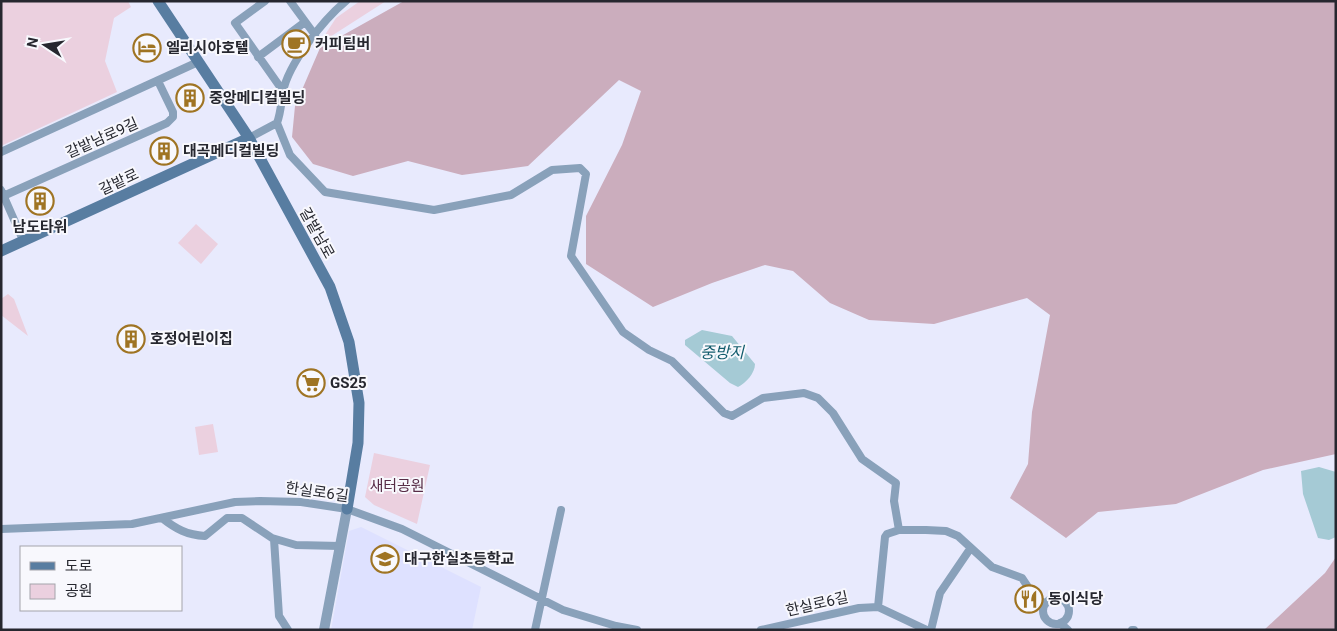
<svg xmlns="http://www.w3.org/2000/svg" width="1337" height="631" font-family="Roboto,'Noto Sans KR',sans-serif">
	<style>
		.built { fill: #dee1ff }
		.green { fill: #ebd0df }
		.forest { fill: #cbadbd }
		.water { fill: #a5cad5 }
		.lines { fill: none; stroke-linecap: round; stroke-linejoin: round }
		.minor { stroke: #89a1ba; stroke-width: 8 }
		.tertiary { stroke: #89a1ba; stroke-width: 10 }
		.secondary { stroke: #587da1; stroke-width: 11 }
		.labels { text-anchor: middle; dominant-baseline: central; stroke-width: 4; stroke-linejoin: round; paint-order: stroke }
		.poi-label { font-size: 15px; font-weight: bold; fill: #26272f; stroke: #f8f8fd; text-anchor: start }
		.street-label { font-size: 15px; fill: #26272f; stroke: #f8f8fd }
		.park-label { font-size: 15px; fill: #582d47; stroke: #f8f8fd }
		.water-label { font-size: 16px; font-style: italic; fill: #115b6c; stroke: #f8f8fd }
	</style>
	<rect width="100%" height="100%" fill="#e8eafd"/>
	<path class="built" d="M 361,527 L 481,587 L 472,630 L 331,630 L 349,531 Z"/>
	<path class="green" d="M 1,1 L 128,1 L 131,7 L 114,18 L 105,61 L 117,92 L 1,146 Z
		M 360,1 L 386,1 L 319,44 L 336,18 Z
		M 196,224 L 218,244 L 201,264 L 178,243 Z
		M 8,294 L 14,299 L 28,336 L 1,315 L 1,299 Z
		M 213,424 L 218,452 L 199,455 L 195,427 Z
		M 374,453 L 430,465 L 417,524 L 374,505 L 365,497 Z"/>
	<path class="forest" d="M 404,1 L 1336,1 L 1336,454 L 1263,470 L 1176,504 L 1098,512 L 1066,538 L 1010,498 L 1028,464 L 1032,412 L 1050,315 L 1027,298 L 934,324 L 869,320 L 830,303 L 793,271 L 765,265 L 712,283 L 653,307 L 586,264 L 586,216 L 622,145 L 641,91 L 619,80 L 528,166 L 462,175 L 408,161 L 353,176 L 313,164 L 292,137 L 295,106 L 320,48 Z
		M 1336,557 L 1336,630 L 1264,630 L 1325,573 Z"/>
	<path class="water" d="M 702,330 L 732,336 L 755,364 C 755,373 746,383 738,387 L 730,383 L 685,345 L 685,340 Z
		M 1319,467 L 1336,472 L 1336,537 L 1329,540 L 1318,538 L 1303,494 L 1301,471 Z"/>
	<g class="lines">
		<path class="minor" d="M 265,1 L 235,23 L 283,91
			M 290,1 L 315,35
			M 258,57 L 305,22
			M 277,123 L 290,155 L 325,192 L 434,210 L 511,195 L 552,170 L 580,168 L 586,174 L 571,256 L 623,332 L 649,350 L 672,361 L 724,413 L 732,416 L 763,398 L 804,393 L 818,398 L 833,413 L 862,459 L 896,483 L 894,501 L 899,530
			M 249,138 L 277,123 C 281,112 281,103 283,92 C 288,64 324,19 346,1
			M 1,152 L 198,62
			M 1,190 L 23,240
			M 1,197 L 167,123 L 173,117 L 173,112 L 158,81
			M 162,518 C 176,529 187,535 205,536 L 227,518 L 242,518 L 272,538 L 296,545 L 340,546
			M 1,529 L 132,524 L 235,502 L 260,501 L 301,502 L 347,509 L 402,529 L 563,610 L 616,626 L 637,630
			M 274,539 L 279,616 L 288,630
			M1043 611a13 13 0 1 1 26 0a13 13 0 1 1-26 0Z
			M 878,607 L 885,537 L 887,534 L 899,530 L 926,530 L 946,531 L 958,536 L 992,567 L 1022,578 L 1034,596 L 1045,604
			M 1060,623 L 1068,630
			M 535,630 L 561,510
			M 761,630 L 859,608 L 878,607 L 927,630
			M 931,630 L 940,593 L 970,549
			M 1132,630 L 1134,630"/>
		<path class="tertiary" d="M 324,630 L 347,509"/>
		<path class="secondary" d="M 158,1 L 249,138 L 330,287 L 349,342 L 359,403 L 358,443 L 347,509
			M 1,251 L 249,138"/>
	</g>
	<defs>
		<g id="cafe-ring" transform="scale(1.4375)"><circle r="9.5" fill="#f8f8fd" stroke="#9f7423" stroke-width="1.5"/><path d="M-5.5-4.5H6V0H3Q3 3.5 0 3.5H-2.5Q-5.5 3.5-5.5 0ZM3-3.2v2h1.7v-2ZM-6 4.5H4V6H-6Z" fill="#9f7423"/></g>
		<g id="hotel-ring" transform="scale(1.4375)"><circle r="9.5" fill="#f8f8fd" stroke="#9f7423" stroke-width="1.5"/><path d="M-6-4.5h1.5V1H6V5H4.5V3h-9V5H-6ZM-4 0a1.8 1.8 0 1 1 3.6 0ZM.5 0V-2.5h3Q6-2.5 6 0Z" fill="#9f7423"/></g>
		<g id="building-ring" transform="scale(1.4375)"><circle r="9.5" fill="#f8f8fd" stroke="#9f7423" stroke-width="1.5"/><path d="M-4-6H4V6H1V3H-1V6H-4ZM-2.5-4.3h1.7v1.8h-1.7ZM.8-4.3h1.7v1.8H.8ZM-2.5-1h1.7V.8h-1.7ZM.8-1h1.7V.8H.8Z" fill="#9f7423"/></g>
		<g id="supermarket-ring" transform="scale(1.4375)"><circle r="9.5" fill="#f8f8fd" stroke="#9f7423" stroke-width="1.5"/><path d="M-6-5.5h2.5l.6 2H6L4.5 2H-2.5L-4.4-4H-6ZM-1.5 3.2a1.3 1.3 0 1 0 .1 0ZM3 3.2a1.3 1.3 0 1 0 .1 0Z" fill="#9f7423"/></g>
		<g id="school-ring" transform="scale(1.4375)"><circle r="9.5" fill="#f8f8fd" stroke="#9f7423" stroke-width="1.5"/><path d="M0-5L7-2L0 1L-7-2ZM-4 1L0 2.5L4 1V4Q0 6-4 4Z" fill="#9f7423"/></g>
		<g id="restaurant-ring" transform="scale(1.4375)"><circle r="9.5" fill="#f8f8fd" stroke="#9f7423" stroke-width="1.5"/><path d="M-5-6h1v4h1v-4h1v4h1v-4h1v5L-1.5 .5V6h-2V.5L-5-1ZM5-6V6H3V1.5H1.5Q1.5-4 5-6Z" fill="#9f7423"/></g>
	</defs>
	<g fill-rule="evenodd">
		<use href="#cafe-ring" x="296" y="44"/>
		<use href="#hotel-ring" x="147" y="48"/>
		<use href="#building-ring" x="190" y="98"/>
		<use href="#building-ring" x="164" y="151"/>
		<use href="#building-ring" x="40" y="201"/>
		<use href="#building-ring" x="131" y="339"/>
		<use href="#supermarket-ring" x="311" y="383"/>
		<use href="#school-ring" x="385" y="559"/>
		<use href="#restaurant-ring" x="1029" y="599"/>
	</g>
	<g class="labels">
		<g class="poi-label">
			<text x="315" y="44">커피팀버</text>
			<text x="166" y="48">엘리시아호텔</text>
			<text x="209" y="98">중앙메디컬빌딩</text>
			<text x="183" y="151">대곡메디컬빌딩</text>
			<text x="40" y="227" text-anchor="middle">남도타워</text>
			<text x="150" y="339">호정어린이집</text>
			<text x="330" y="383">GS25</text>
			<text x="404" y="559">대구한실초등학교</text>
			<text x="1048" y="599">동이식당</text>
		</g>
		<g class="street-label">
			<text transform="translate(102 138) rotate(-24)">갈밭남로9길</text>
			<text transform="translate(119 182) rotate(-25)">갈밭로</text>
			<text transform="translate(317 233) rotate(61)">갈밭남로</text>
			<text transform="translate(317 492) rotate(8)">한실로6길</text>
			<text transform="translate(817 604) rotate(-13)">한실로6길</text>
		</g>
		<g class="park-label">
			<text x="397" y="486">새터공원</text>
		</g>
		<g class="water-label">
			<text x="722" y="352">중방지</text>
		</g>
	</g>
	<rect width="1337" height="631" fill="none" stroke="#26272f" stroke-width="5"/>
	<rect x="20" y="546" width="162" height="65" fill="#f8f8fd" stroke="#a4a4ab"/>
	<rect x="30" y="562" width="25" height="8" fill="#587da1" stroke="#a4a4ab"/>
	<text x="65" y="571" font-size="15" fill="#26272f">도로</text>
	<rect x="30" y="584" width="25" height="15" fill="#ebd0df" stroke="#a4a4ab"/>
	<text x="65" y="596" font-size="15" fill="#26272f">공원</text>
	<g transform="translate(45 45) rotate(282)" stroke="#f8f8fd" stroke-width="4" paint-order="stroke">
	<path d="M0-4L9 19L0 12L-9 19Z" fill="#26272f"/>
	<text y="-8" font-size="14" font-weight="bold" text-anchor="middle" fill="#26272f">N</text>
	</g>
</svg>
